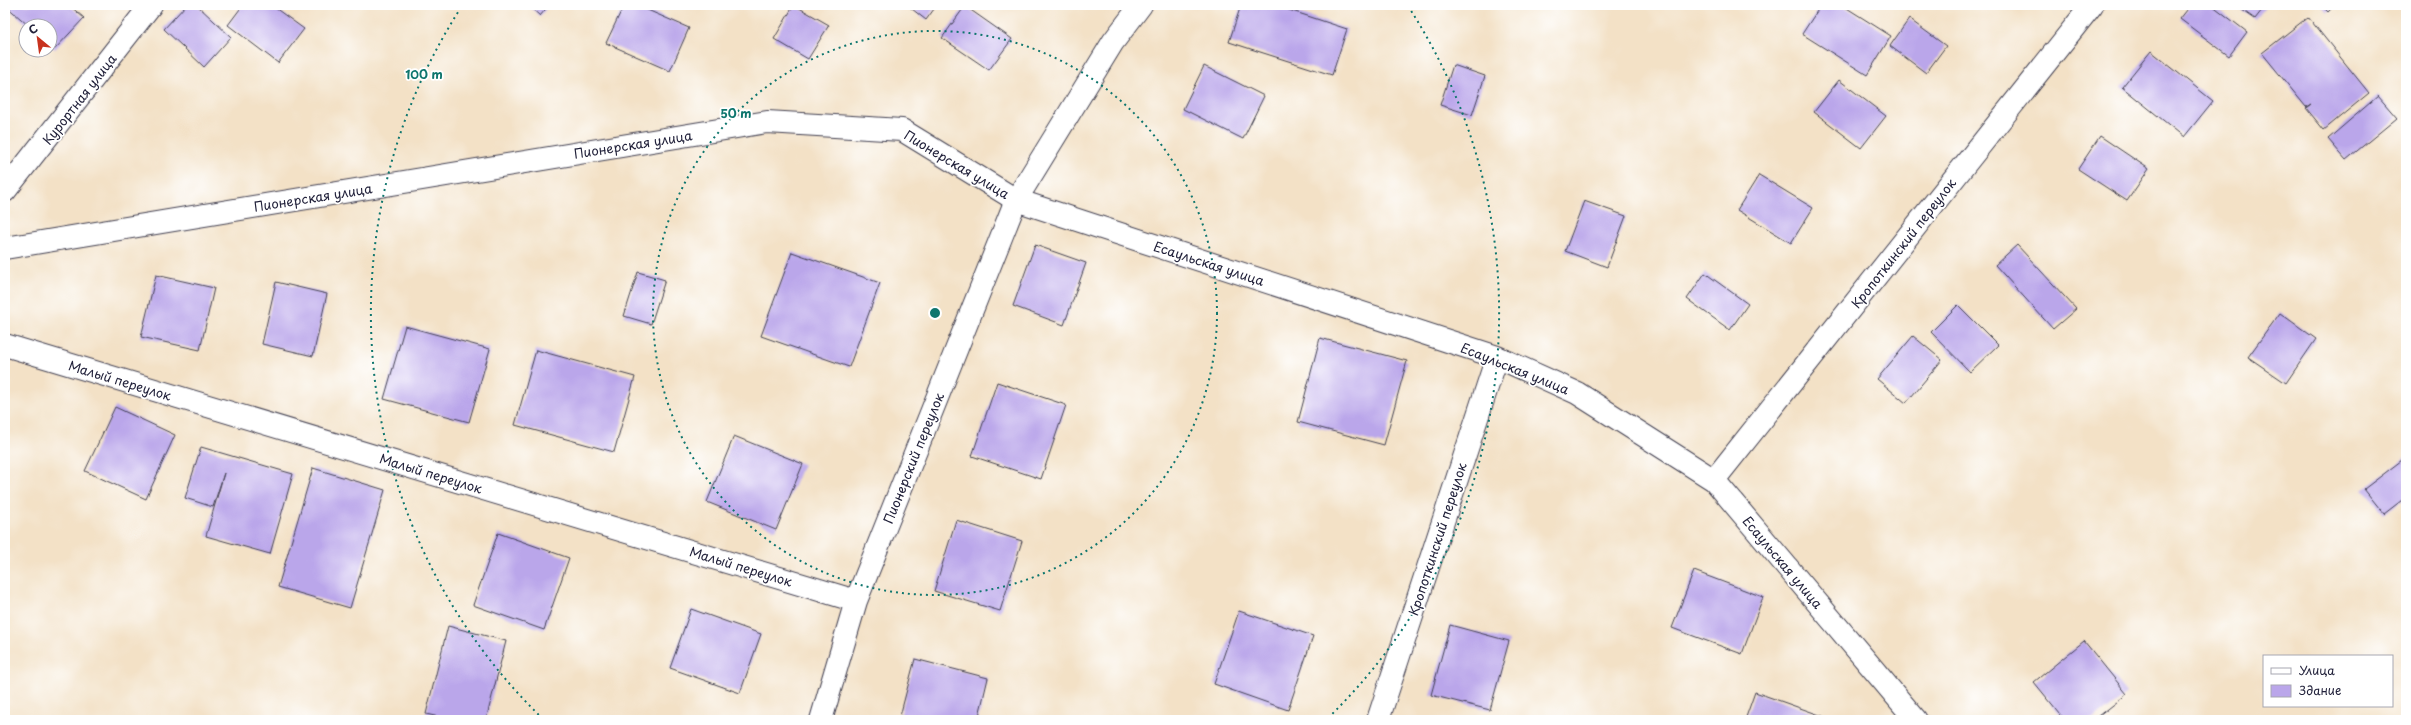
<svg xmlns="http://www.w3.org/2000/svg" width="2411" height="725" font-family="'Playpen Sans',sans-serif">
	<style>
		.building { fill: #baa6ea }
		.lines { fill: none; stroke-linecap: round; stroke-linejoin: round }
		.minor-casing { stroke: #413f50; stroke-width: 24 }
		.minor { stroke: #fff; stroke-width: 22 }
		.ring { fill: none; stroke: #0f766e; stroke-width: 2; stroke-dasharray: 2 4 }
		.labels { text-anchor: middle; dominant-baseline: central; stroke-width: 3.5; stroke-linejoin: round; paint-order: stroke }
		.street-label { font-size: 13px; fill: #22223b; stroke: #fff }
		.centre { fill: #0f766e; stroke: #fff; stroke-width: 2 }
		.ring-label { font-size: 12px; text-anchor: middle; font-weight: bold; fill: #0f766e; stroke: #fff; stroke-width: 3.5; stroke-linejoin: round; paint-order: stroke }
	</style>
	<rect width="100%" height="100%" fill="#fff"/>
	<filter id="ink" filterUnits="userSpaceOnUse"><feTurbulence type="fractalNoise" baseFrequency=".025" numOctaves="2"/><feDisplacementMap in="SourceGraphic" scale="8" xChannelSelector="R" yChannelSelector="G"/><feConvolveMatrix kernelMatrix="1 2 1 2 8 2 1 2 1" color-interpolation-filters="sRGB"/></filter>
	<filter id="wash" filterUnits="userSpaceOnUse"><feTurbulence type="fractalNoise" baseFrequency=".012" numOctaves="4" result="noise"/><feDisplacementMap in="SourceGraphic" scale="16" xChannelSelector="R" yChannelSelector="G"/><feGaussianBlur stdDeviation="0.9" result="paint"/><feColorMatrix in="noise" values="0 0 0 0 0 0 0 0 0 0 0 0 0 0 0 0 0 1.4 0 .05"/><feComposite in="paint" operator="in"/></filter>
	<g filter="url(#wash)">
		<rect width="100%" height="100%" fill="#f3e1c6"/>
		<g id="blocks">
			<path class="building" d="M 5,5 L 69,5 L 84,18 L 55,49 L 50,45 L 50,26 L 29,26 Z
				M 186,5 L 197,5 L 231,37 L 204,67 L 164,29 Z
				M 243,5 L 271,5 L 304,29 L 278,63 L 228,25 Z
				M 528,5 L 549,5 L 540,16 Z
				M 624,5 L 636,5 L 689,28 L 670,71 L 606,43 Z
				M 794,5 L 829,25 L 808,59 L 774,39 Z
				M 907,5 L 937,5 L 926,20 Z
				M 1241,5 L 1274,5 L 1347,29 L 1332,75 L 1229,42 Z
				M 1821,5 L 1842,5 L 1891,36 L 1867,75 L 1802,34 Z
				M 2191,5 L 2212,5 L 2247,32 L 2229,56 L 2180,19 Z
				M 2235,5 L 2266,5 L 2255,19 Z
				M 2321,5 L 2335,5 L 2328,12 Z
				M 965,6 L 1012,39 L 989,70 L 942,38 Z
				M 2308,17 L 2369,93 L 2324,130 L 2306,108 L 2311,104 L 2306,107 L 2262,53 Z
				M 1909,19 L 1946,46 L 1926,73 L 1890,46 Z
				M 2151,51 L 2213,101 L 2184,137 L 2122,87 Z
				M 1453,65 L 1485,76 L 1472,115 L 1440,105 Z
				M 1204,66 L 1264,96 L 1243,139 L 1183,109 Z
				M 1839,80 L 1886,116 L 1861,148 L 1814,112 Z
				M 2378,96 L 2397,118 L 2346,160 L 2328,139 Z
				M 2100,136 L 2149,169 L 2127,201 L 2078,169 Z
				M 1759,175 L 1813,208 L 1791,243 L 1737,210 Z
				M 1584,201 L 1626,216 L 1607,267 L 1565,251 Z
				M 1035,245 L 1086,263 L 1064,325 L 1013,306 Z
				M 2017,245 L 2076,309 L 2053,329 L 1995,265 Z
				M 792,252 L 880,283 L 849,367 L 761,336 Z
				M 638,272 L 665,280 L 651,324 L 624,316 Z
				M 1705,273 L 1748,304 L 1730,330 L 1687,299 Z
				M 156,275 L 214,288 L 200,350 L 141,337 Z
				M 276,282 L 327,294 L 313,356 L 262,344 Z
				M 1958,305 L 1998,345 L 1970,372 L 1931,332 Z
				M 2280,313 L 2316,339 L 2286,383 L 2248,357 Z
				M 405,326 L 490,349 L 469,422 L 384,399 Z
				M 1913,336 L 1942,360 L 1906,403 L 1877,379 Z
				M 1320,338 L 1407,361 L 1384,445 L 1298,422 Z
				M 536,350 L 635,377 L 614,452 L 515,425 Z
				M 997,382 L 1066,405 L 1041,479 L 972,456 Z
				M 115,407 L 175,435 L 146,499 L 85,471 Z
				M 734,436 L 803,464 L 776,530 L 707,502 Z
				M 201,447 L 293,474 L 270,554 L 206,536 L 224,473 L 213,507 L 185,498 Z
				M 2406,457 L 2406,497 L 2384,514 L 2364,489 Z
				M 313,468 L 385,490 L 350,608 L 278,587 Z
				M 956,520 L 1022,541 L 1000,611 L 934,591 Z
				M 498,533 L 569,558 L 544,630 L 473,605 Z
				M 1694,571 L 1763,597 L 1742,654 L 1672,628 Z
				M 691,609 L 761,634 L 740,693 L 670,668 Z
				M 1239,611 L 1313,636 L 1288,710 L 1214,684 Z
				M 1450,625 L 1509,641 L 1490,710 L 1431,695 Z
				M 448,626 L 506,641 L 486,720 L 452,720 L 426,714 Z
				M 2084,641 L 2127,694 L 2094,720 L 2065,720 L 2034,682 Z
				M 915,659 L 988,678 L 978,720 L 899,720 Z
				M 1755,692 L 1831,719 L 1831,720 L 1745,720 Z"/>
		</g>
	</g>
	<g filter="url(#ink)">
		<use href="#blocks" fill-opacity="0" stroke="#413f50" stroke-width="1"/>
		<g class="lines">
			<g class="minor-casing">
				<path id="minor" d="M 5,191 L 151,5
					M 5,248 L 767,122 L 902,130 L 1016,200 L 1497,357 L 1577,393 L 1714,480 L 1916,720
					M 5,345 L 856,601
					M 1714,480 L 2092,5
					M 821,720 L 856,601 L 1016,200 L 1113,42 L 1141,5
					M 1378,720 L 1497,357"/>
			</g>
			<use href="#minor" class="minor"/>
		</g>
	</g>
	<g class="ring">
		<circle cx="935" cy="313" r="282"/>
		<path d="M543 719A564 564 0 0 1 462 6M1408 6A564 564 0 0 1 1327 719"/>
	</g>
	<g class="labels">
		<g class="street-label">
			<text transform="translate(79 99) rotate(-52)">Курортная улица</text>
			<text transform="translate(633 144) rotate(-9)">Пионерская улица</text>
			<text transform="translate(957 164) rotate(31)">Пионерская улица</text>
			<text transform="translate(313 197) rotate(-9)">Пионерская улица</text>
			<text transform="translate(1903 243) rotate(-52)">Кропоткинский переулок</text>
			<text transform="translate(1209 263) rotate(18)">Есаульская улица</text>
			<text transform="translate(1515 368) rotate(22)">Есаульская улица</text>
			<text transform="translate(120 380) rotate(17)">Малый переулок</text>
			<text transform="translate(913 458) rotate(-68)">Пионерский переулок</text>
			<text transform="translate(431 473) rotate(17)">Малый переулок</text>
			<text transform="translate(1437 539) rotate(-72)">Кропоткинский переулок</text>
			<text transform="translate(1783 562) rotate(50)">Есаульская улица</text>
			<text transform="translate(741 566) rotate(17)">Малый переулок</text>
		</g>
	</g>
	<circle cx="935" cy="313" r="6" class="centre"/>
	<g class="ring-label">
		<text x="424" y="79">100 m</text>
		<text x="736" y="118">50 m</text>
	</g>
	<rect width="2411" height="725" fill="none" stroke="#fff" stroke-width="20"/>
	<rect x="2263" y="655" width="130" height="52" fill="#ffffff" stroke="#a7a7b1"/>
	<rect x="2271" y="668" width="20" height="6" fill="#ffffff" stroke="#a7a7b1"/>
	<text x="2299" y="675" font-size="12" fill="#22223b">Улица</text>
	<rect x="2271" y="685" width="20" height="12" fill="#baa6ea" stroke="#a7a7b1"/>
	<text x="2299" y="695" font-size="12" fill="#22223b">Здание</text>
	<g transform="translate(38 38) rotate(331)"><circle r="19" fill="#ffffff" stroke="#a7a7b1"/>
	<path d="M0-3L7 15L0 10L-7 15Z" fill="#c8321e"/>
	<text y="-6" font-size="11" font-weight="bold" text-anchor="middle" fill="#22223b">С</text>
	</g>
</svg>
